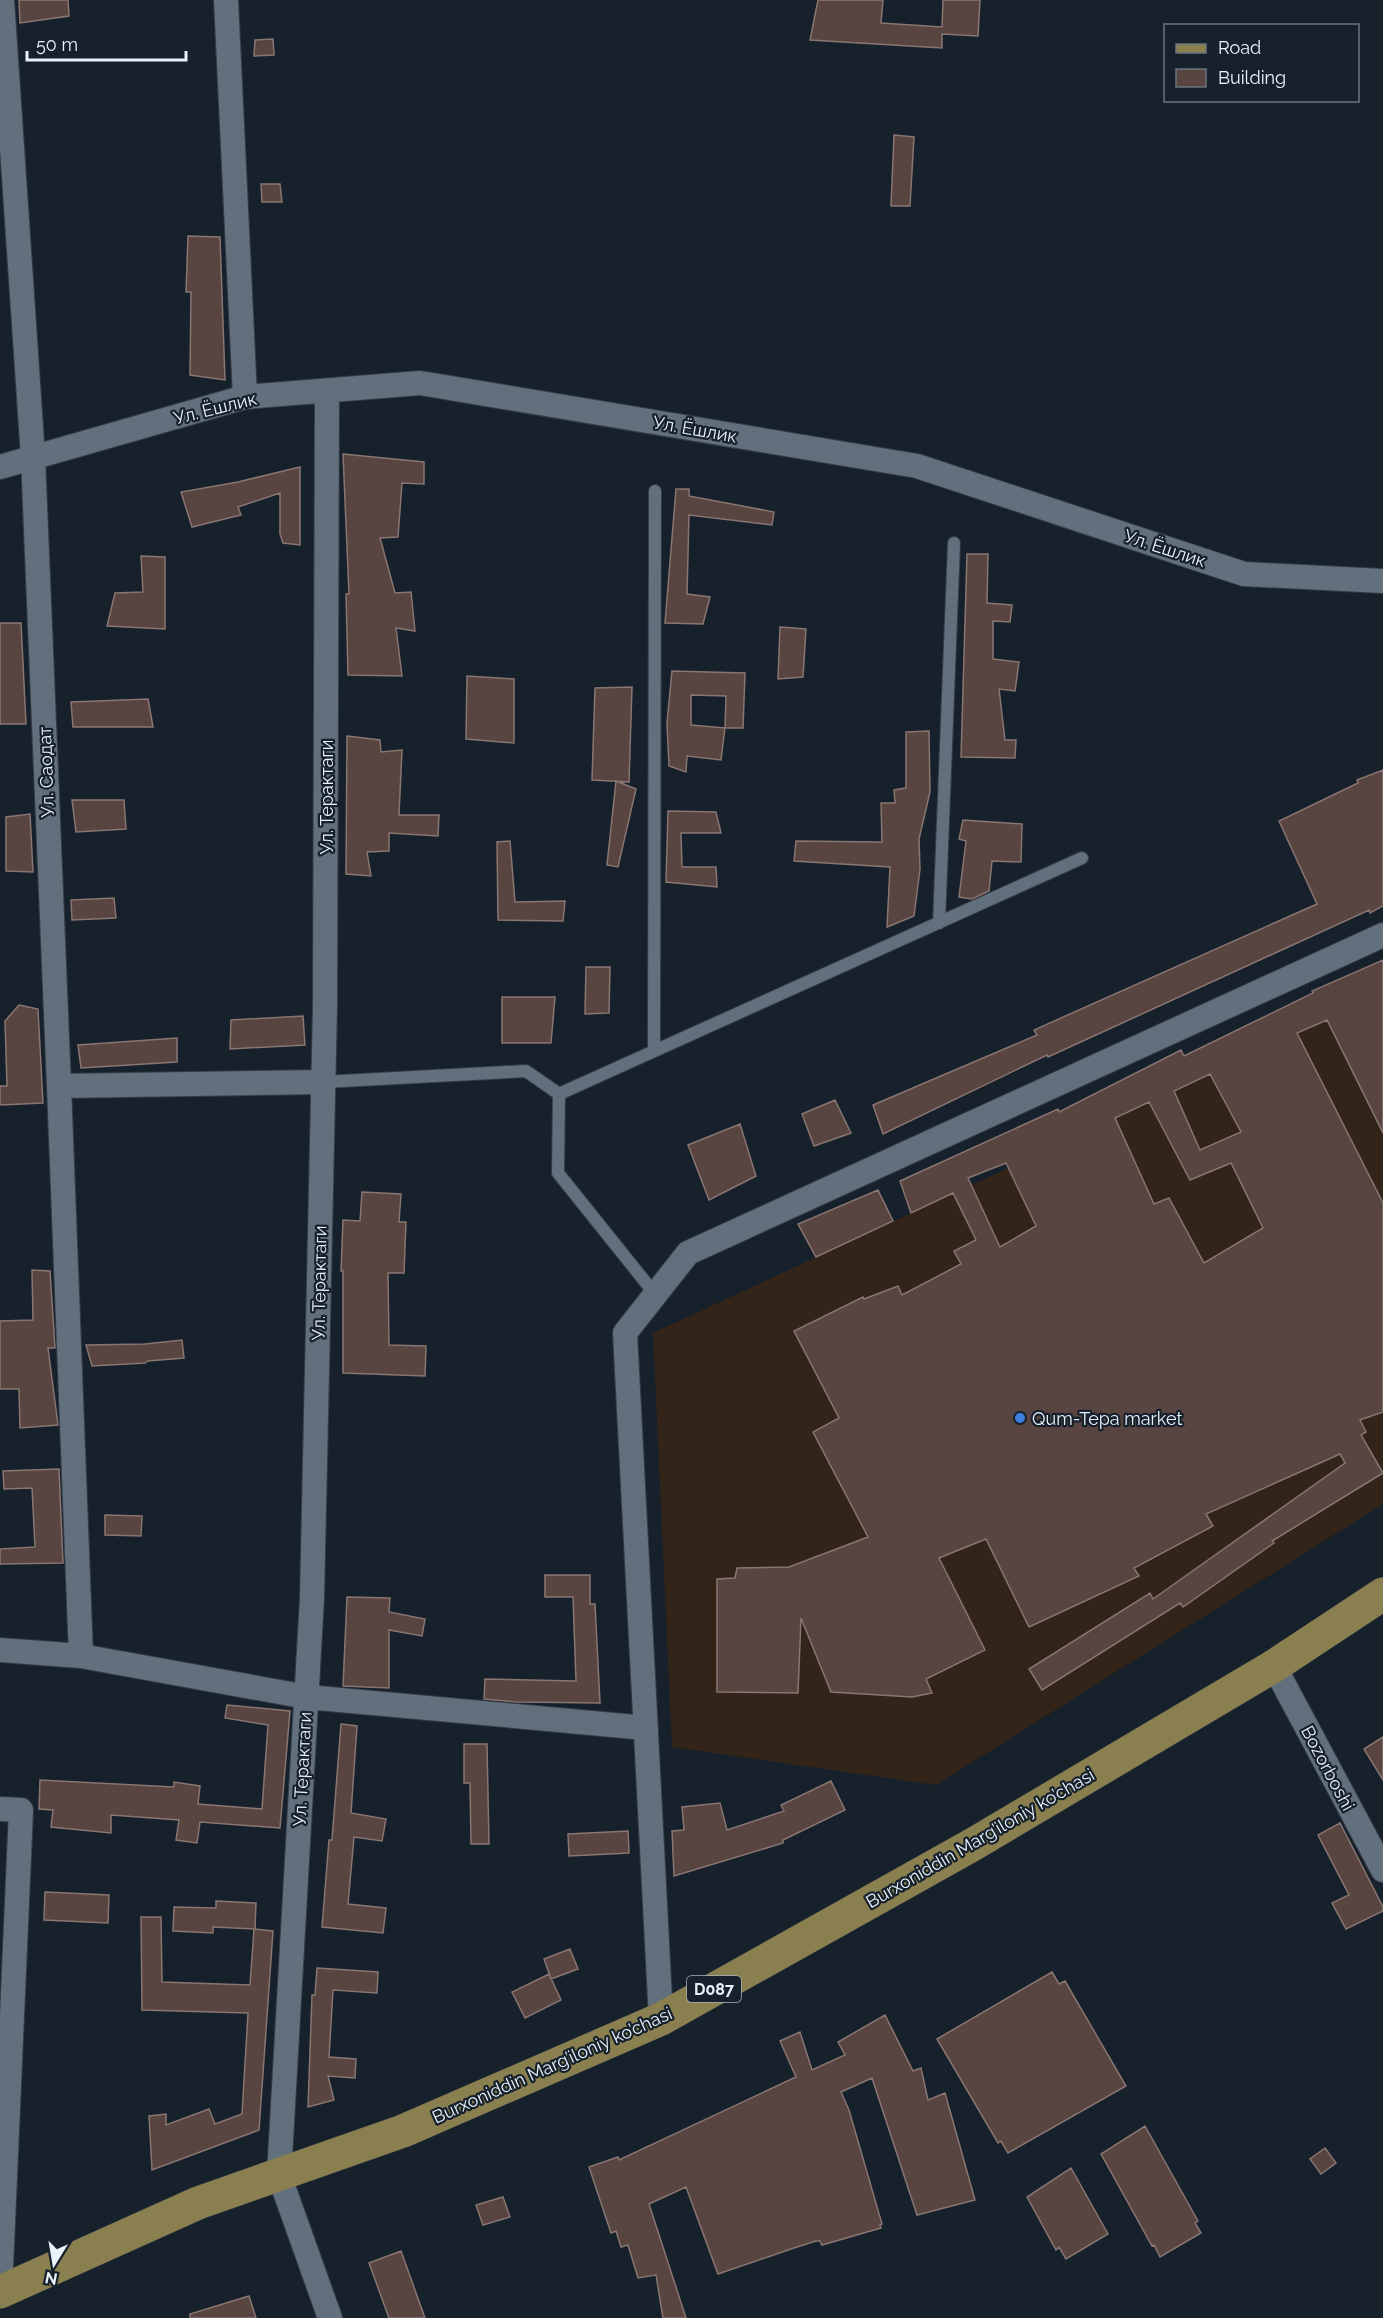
<svg xmlns="http://www.w3.org/2000/svg" width="1383" height="2318" font-family="Raleway,sans-serif">
	<style>
		.commercial { fill: #322418 }
		.building { fill: #584541; stroke: #897571; stroke-width: 1.5; fill-rule: evenodd }
		.lines { fill: none; stroke-linecap: round; stroke-linejoin: round }
		.service-casing { stroke: #363d46; stroke-width: 14 }
		.minor-casing { stroke: #363d46; stroke-width: 26 }
		.primary-casing { stroke: #363d46; stroke-width: 34 }
		.service { stroke: #626f7d; stroke-width: 12 }
		.minor { stroke: #626f7d; stroke-width: 24 }
		.primary { stroke: #8a7f4e; stroke-width: 33 }
		.shop-dot { fill: #3f7fe0; stroke: #16212c; stroke-width: 2 }
		.labels { text-anchor: middle; dominant-baseline: central; stroke-width: 4.5; stroke-linejoin: round; paint-order: stroke }
		.shield { fill: #16212c; stroke: #aab3bc; stroke-width: 1.5 }
		.shield-label { font-size: 16px; font-weight: bold; fill: #e9f1f9 }
		.street-label { font-size: 18px; fill: #e9f1f9; stroke: #16212c }
		.poi-label { font-size: 18px; fill: #e9f1f9; stroke: #16212c; text-anchor: start }
	</style>
	<rect width="100%" height="100%" fill="#16212c"/>
	<path class="commercial" d="M 1383,994 L 1383,1504 L 936,1785 L 672,1747 L 653,1333 Z"/>
	<path class="building" d="M 19,0 L 68,0 L 69,16 L 20,23 Z
		M 818,0 L 883,0 L 881,23 L 942,27 L 943,0 L 980,0 L 978,36 L 942,34 L 942,48 L 810,40 Z
		M 273,39 L 274,55 L 254,56 L 255,40 Z
		M 894,135 L 914,137 L 910,206 L 891,206 Z
		M 261,184 L 280,184 L 282,202 L 262,202 Z
		M 188,236 L 220,237 L 225,380 L 190,375 L 191,292 L 186,292 Z
		M 343,454 L 424,462 L 424,484 L 402,483 L 398,537 L 380,538 L 395,593 L 411,592 L 415,631 L 396,628 L 402,676 L 348,675 L 346,594 L 349,594 Z
		M 300,467 L 300,545 L 283,543 L 280,534 L 280,493 L 238,507 L 241,515 L 192,527 L 181,492 L 238,482 Z
		M 676,489 L 689,489 L 689,496 L 774,512 L 772,525 L 689,515 L 687,594 L 710,597 L 703,624 L 665,623 Z
		M 967,554 L 988,554 L 987,603 L 1012,605 L 1010,622 L 993,621 L 993,659 L 1019,662 L 1015,691 L 999,689 L 1005,740 L 1016,740 L 1015,758 L 961,757 Z
		M 141,556 L 165,557 L 165,629 L 107,626 L 115,593 L 143,592 Z
		M 0,623 L 21,623 L 26,724 L 0,724 Z
		M 780,627 L 806,629 L 803,677 L 778,679 Z
		M 672,671 L 745,673 L 743,728 L 725,728 L 721,760 L 687,756 L 686,772 L 669,766 L 667,723 ZM 691,695 L 726,696 L 725,728 L 691,725 Z
		M 467,676 L 514,679 L 514,743 L 466,739 Z
		M 632,687 L 629,782 L 592,780 L 595,688 Z
		M 148,699 L 153,727 L 73,727 L 71,702 Z
		M 929,731 L 930,792 L 919,839 L 920,869 L 914,916 L 887,927 L 890,867 L 794,861 L 796,841 L 882,842 L 881,803 L 895,803 L 894,790 L 906,788 L 906,732 Z
		M 347,736 L 380,740 L 381,752 L 402,750 L 399,815 L 439,815 L 438,836 L 389,833 L 389,851 L 367,852 L 371,876 L 346,874 Z
		M 1383,770 L 1383,906 L 1370,913 L 1369,910 L 1048,1057 L 1047,1055 L 883,1134 L 873,1105 L 1037,1035 L 1034,1030 L 1317,904 L 1279,821 L 1358,783 L 1357,780 Z
		M 616,781 L 636,789 L 618,867 L 607,865 Z
		M 72,800 L 124,800 L 126,829 L 76,832 Z
		M 668,811 L 716,812 L 721,833 L 681,833 L 682,867 L 716,867 L 717,887 L 666,882 Z
		M 30,814 L 33,872 L 6,871 L 6,817 Z
		M 963,820 L 1022,824 L 1021,862 L 992,861 L 989,891 L 972,899 L 959,897 L 966,841 L 959,839 Z
		M 510,841 L 515,902 L 565,901 L 563,921 L 498,920 L 497,842 Z
		M 114,898 L 116,918 L 72,920 L 71,900 Z
		M 1383,960 L 1383,1133 L 1327,1020 L 1297,1033 L 1383,1203 L 1383,1412 L 1360,1420 L 1366,1432 L 1361,1435 L 1383,1473 L 1272,1541 L 1274,1543 L 1183,1607 L 1180,1603 L 1042,1690 L 1029,1669 L 1150,1593 L 1153,1599 L 1345,1463 L 1340,1454 L 1206,1514 L 1213,1526 L 1134,1568 L 1139,1576 L 1029,1627 L 986,1539 L 939,1558 L 985,1650 L 926,1679 L 932,1693 L 912,1697 L 831,1692 L 801,1618 L 798,1693 L 717,1692 L 717,1579 L 735,1578 L 737,1568 L 789,1567 L 868,1537 L 813,1432 L 839,1418 L 794,1331 L 863,1297 L 864,1299 L 898,1286 L 902,1295 L 961,1264 L 954,1251 L 976,1240 L 953,1193 L 911,1213 L 900,1181 L 1058,1109 L 1059,1112 L 1181,1050 L 1184,1056 L 1313,993 L 1312,991 ZM 1210,1074 L 1241,1132 L 1200,1150 L 1174,1091 ZM 1149,1102 L 1190,1180 L 1231,1163 L 1263,1228 L 1204,1263 L 1169,1198 L 1154,1204 L 1115,1118 ZM 1006,1163 L 1036,1226 L 1000,1247 L 968,1178 Z
		M 586,967 L 610,967 L 609,1013 L 585,1014 Z
		M 502,997 L 555,997 L 551,1043 L 502,1043 Z
		M 19,1005 L 38,1009 L 43,1103 L 0,1105 L 0,1086 L 7,1086 L 5,1021 Z
		M 303,1016 L 305,1045 L 230,1049 L 231,1020 Z
		M 177,1038 L 177,1062 L 81,1068 L 78,1045 Z
		M 835,1100 L 851,1133 L 814,1146 L 802,1114 Z
		M 740,1124 L 756,1176 L 709,1200 L 688,1145 Z
		M 878,1190 L 893,1221 L 816,1257 L 798,1224 Z
		M 362,1192 L 401,1194 L 399,1222 L 406,1222 L 404,1273 L 388,1273 L 389,1345 L 426,1346 L 425,1376 L 343,1373 L 343,1271 L 341,1271 L 343,1220 L 360,1221 Z
		M 32,1270 L 50,1271 L 55,1348 L 48,1348 L 58,1425 L 20,1428 L 19,1389 L 0,1389 L 0,1321 L 33,1320 Z
		M 182,1340 L 184,1358 L 148,1361 L 145,1363 L 92,1366 L 86,1345 L 145,1344 Z
		M 59,1469 L 63,1563 L 0,1564 L 0,1549 L 35,1547 L 32,1488 L 4,1489 L 3,1471 Z
		M 105,1515 L 142,1516 L 141,1536 L 105,1535 Z
		M 545,1575 L 590,1575 L 590,1604 L 595,1604 L 600,1703 L 516,1702 L 484,1699 L 485,1679 L 576,1681 L 573,1597 L 545,1597 Z
		M 347,1597 L 390,1598 L 389,1612 L 425,1619 L 422,1636 L 389,1630 L 389,1688 L 343,1686 Z
		M 227,1705 L 290,1711 L 280,1828 L 200,1822 L 197,1843 L 176,1840 L 179,1820 L 111,1815 L 111,1833 L 51,1827 L 53,1810 L 39,1809 L 40,1780 L 174,1787 L 174,1782 L 200,1786 L 198,1804 L 262,1809 L 268,1725 L 225,1718 Z
		M 341,1724 L 357,1726 L 351,1813 L 386,1819 L 382,1841 L 354,1837 L 348,1904 L 386,1908 L 383,1933 L 322,1927 L 329,1840 L 332,1840 Z
		M 1383,1737 L 1383,1780 L 1364,1749 Z
		M 464,1744 L 487,1744 L 489,1844 L 471,1844 L 470,1783 L 464,1783 Z
		M 831,1781 L 845,1810 L 783,1840 L 783,1843 L 674,1876 L 672,1831 L 684,1830 L 682,1807 L 720,1803 L 727,1830 L 784,1811 L 781,1805 Z
		M 1340,1823 L 1383,1907 L 1383,1911 L 1346,1929 L 1332,1903 L 1349,1895 L 1318,1835 Z
		M 628,1831 L 629,1853 L 569,1856 L 568,1834 Z
		M 45,1892 L 109,1895 L 108,1923 L 44,1920 Z
		M 216,1901 L 256,1903 L 255,1929 L 213,1927 L 213,1933 L 173,1931 L 174,1907 L 216,1908 Z
		M 141,1917 L 161,1917 L 162,1982 L 250,1985 L 254,1929 L 273,1931 L 259,2130 L 152,2170 L 149,2116 L 166,2114 L 166,2125 L 209,2109 L 215,2124 L 242,2114 L 248,2013 L 142,2010 Z
		M 570,1949 L 578,1969 L 551,1979 L 544,1959 Z
		M 317,1968 L 378,1972 L 377,1993 L 333,1990 L 329,2057 L 356,2059 L 355,2078 L 328,2076 L 334,2100 L 308,2107 L 312,1995 L 315,1995 Z
		M 1052,1972 L 1059,1984 L 1065,1981 L 1126,2086 L 1008,2153 L 1001,2141 L 998,2143 L 937,2039 Z
		M 549,1974 L 561,2000 L 525,2018 L 512,1992 Z
		M 885,2015 L 913,2071 L 921,2068 L 928,2100 L 945,2093 L 975,2200 L 917,2215 L 872,2078 L 841,2092 L 849,2110 L 882,2224 L 880,2225 L 881,2228 L 822,2245 L 820,2241 L 816,2241 L 797,2247 L 718,2274 L 686,2187 L 649,2204 L 686,2318 L 663,2318 L 656,2275 L 638,2278 L 628,2245 L 621,2247 L 616,2231 L 611,2233 L 589,2167 L 618,2157 L 619,2160 L 796,2077 L 780,2041 L 800,2032 L 812,2070 L 845,2055 L 838,2042 Z
		M 1145,2126 L 1198,2221 L 1195,2223 L 1201,2233 L 1160,2257 L 1154,2245 L 1152,2246 L 1101,2154 Z
		M 1325,2148 L 1336,2163 L 1321,2174 L 1310,2159 Z
		M 1071,2168 L 1108,2234 L 1066,2259 L 1059,2247 L 1056,2250 L 1027,2197 Z
		M 503,2197 L 510,2217 L 483,2225 L 476,2205 Z
		M 401,2251 L 425,2318 L 389,2318 L 369,2263 Z
		M 249,2296 L 256,2318 L 190,2318 L 190,2314 Z"/>
	<g class="lines">
		<g class="service-casing">
			<path id="service" d="M 939,923 L 954,543
				M 654,1051 L 655,491
				M 323,1082 L 526,1071 L 559,1094
				M 655,1294 L 558,1173 L 559,1094 L 1082,858"/>
		</g>
		<g class="minor-casing">
			<path id="minor" d="M 2,0 L 33,457 L 59,1086
				M 226,0 L 245,397
				M 327,391 L 325,1006 L 312,1598 L 279,2175 L 330,2318
				M 0,467 L 245,397 L 420,383 L 917,466 L 1244,574 L 1383,581
				M 323,1082 L 59,1086 L 81,1656 L 307,1697 L 646,1728
				M 0,1650 L 81,1656
				M 1274,1666 L 1383,1870
				M 0,1809 L 21,1810 L 0,2291
				M 661,2019 L 625,1333 L 688,1253 L 1383,935"/>
		</g>
		<g class="primary-casing">
			<path id="primary" d="M 0,2292 L 198,2203 L 403,2131 L 661,2019 L 972,1845 L 1274,1666 L 1383,1594"/>
		</g>
		<use href="#service" class="service"/>
		<use href="#minor" class="minor"/>
		<use href="#primary" class="primary"/>
	</g>
	<circle class="shop-dot" cx="1020" cy="1418" r="6"/>
	<g class="labels">
		<rect class="shield" x="687" y="1976" width="54" height="26" rx="4.5"/>
		<g class="shield-label">
			<text x="714" y="1989">D087</text>
		</g>
		<g class="street-label">
			<text transform="translate(215 408) rotate(-14)">Ул. Ёшлик</text>
			<text transform="translate(695 429) rotate(10)">Ул. Ёшлик</text>
			<text transform="translate(1165 548) rotate(18)">Ул. Ёшлик</text>
			<text transform="translate(46 772) rotate(-92)">Ул. Саодат</text>
			<text transform="translate(326 797) rotate(-90)">Ул. Терактаги</text>
			<text transform="translate(319 1283) rotate(-89)">Ул. Терактаги</text>
			<text transform="translate(1328 1768) rotate(62)">Bozorboshi</text>
			<text transform="translate(302 1769) rotate(-87)">Ул. Терактаги</text>
			<text transform="translate(980 1838) rotate(-30)">Burxoniddin Marg’iloniy ko’chasi</text>
			<text transform="translate(552 2065) rotate(-24)">Burxoniddin Marg’iloniy ko’chasi</text>
		</g>
		<g class="poi-label">
			<text x="1032" y="1418">Qum-Tepa market</text>
		</g>
	</g>
	<rect x="1164" y="24" width="195" height="78" fill="#16212c" stroke="#6a747e" stroke-width="1.5"/>
	<rect x="1176" y="44" width="30" height="9" fill="#8a7f4e" stroke="#6a747e" stroke-width="1.5"/>
	<text x="1218" y="54" font-size="18" fill="#e9f1f9">Road</text>
	<rect x="1176" y="69" width="30" height="18" fill="#584541" stroke="#6a747e" stroke-width="1.5"/>
	<text x="1218" y="84" font-size="18" fill="#e9f1f9">Building</text>
	<g transform="translate(54 2264) rotate(191)" stroke="#16212c" stroke-width="4.5" paint-order="stroke">
	<path d="M0-4.5L10 22L0 15L-10 22Z" fill="#e9f1f9"/>
	<text y="-9" font-size="16" font-weight="bold" text-anchor="middle" fill="#e9f1f9">N</text>
	</g>
	<path d="M27 51v9h159v-9" fill="none" stroke="#e9f1f9" stroke-width="3"/>
	<text x="36" y="51" font-size="18" fill="#e9f1f9" stroke="#16212c" stroke-width="4.5" paint-order="stroke">50 m</text>
</svg>
